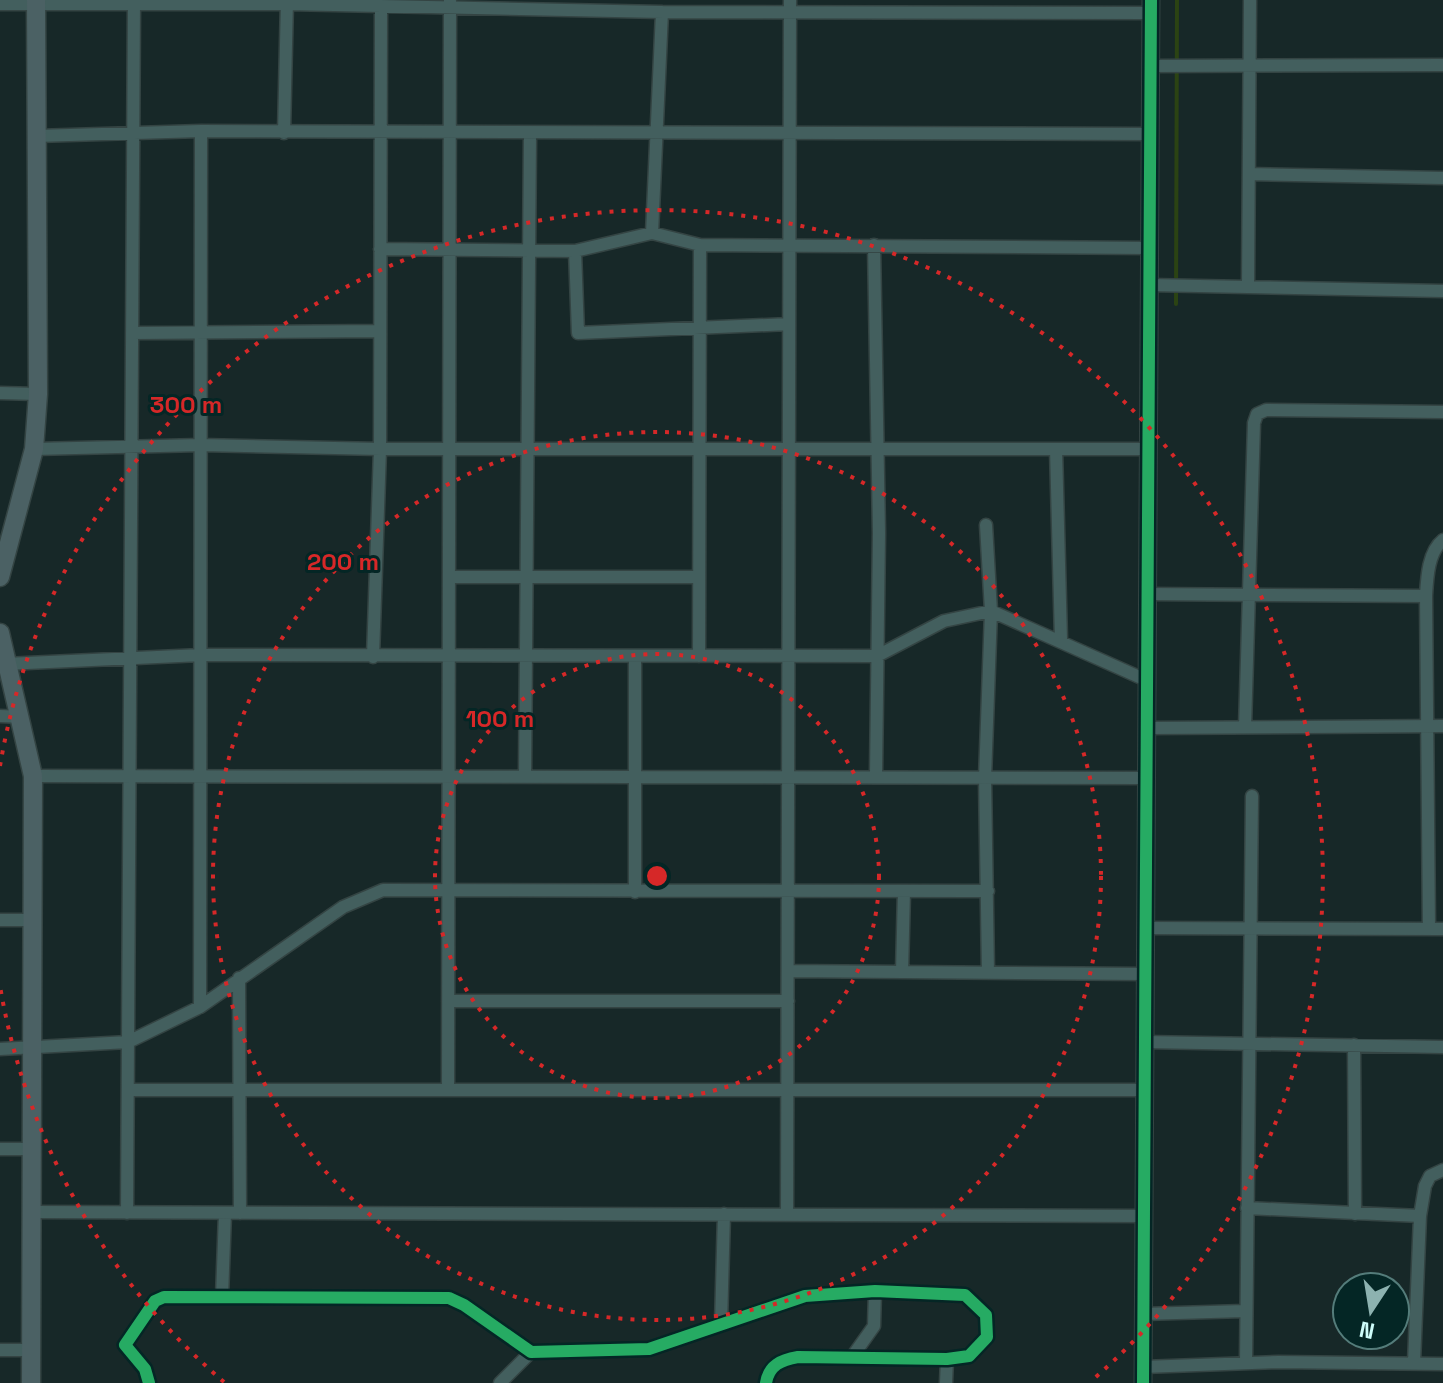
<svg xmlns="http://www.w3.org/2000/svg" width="1443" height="1383" font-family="'Space Grotesk',sans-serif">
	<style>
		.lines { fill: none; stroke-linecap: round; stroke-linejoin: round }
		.stream { stroke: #2b4313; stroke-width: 4 }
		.minor-casing { stroke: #344443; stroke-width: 15 }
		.tertiary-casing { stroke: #344443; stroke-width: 19 }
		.secondary-casing { stroke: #344443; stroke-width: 21 }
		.minor { stroke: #435f5e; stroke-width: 12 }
		.tertiary { stroke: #435f5e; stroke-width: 16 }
		.secondary { stroke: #4b6164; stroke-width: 18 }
		.cycleway-casing { stroke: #042625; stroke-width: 17 }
		.cycleway { stroke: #26ab63; stroke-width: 12 }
		.ring { fill: none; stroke: #d62828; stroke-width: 4; stroke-dasharray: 4 8 }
		.centre { fill: #d62828; stroke: #042625; stroke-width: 4 }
		.ring-label { font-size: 24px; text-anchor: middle; font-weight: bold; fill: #d62828; stroke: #042625; stroke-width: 6; stroke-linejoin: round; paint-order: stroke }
	</style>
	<rect width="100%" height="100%" fill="#172828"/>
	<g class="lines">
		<path class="stream" d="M 1176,304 L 1177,0"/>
		<g class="minor-casing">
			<path id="minor" d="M 0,4 L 287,4 L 662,12 L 1152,13
				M 1151,66 L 1443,65
				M 284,133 L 287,0
				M 36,136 L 201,131 L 1151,134
				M 1249,174 L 1443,178
				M 652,233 L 662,12
				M 874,245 L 879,533 L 876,775
				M 380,249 L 575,251 L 652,233 L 700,245 L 1150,248
				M 575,251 L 578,333 L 789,324
				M 1150,285 L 1443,291
				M 1248,287 L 1250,1
				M 132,333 L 379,331
				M 0,393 L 38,394
				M 34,449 L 201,445 L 380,449 L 1149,449
				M 1056,449 L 1061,640
				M 986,525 L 991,611 L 985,778 L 988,973
				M 449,577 L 699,577
				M 1148,594 L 1426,596
				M 699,656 L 700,245
				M 373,657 L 380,449 L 381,6
				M 5,664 L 201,655 L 877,656 L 944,621 L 991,611 L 1146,680
				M 0,716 L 22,717
				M 1245,727 L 1254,423 L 1257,414 L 1266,410 L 1443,412
				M 1147,728 L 1443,726
				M 33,776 L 1147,778
				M 525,777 L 530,135
				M 635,892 L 635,657
				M 0,920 L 32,920
				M 1146,928 L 1443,929
				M 1429,929 L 1426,596 C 1427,578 1428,552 1443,540
				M 788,971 L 1145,974
				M 902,972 L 904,891
				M 239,978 L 240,1213
				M 448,1001 L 788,1001
				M 200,1007 L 201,131
				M 1145,1042 L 1443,1047
				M 1354,1045 L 1355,1214
				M 0,1049 L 128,1042 L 200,1007 L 343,907 L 383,890 L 988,891
				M 128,1090 L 1145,1090
				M 448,1090 L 450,1
				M 0,1149 L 32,1149
				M 1247,1208 L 1420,1216
				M 32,1212 L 1144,1216
				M 127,1213 L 134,0
				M 787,1214 L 790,0
				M 222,1297 L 225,1213
				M 1143,1314 L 1244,1311
				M 721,1324 L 724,1214
				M 0,1350 L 30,1350
				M 852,1357 L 874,1326 L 875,1291
				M 1246,1362 L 1252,796
				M 1414,1363 L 1420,1216 L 1425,1186 L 1430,1176 L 1443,1170
				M 1143,1367 L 1278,1362 L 1443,1364
				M 149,1383 L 145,1369 L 125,1345 L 155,1301 L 164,1297 L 449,1298 L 464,1305 L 531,1352 L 649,1349 L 805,1296 L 875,1291 L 965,1295 L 986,1315 L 987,1337 L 969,1356 L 947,1359 L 798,1357 C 781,1360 769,1365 766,1383
				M 500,1383 L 531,1352
				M 946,1383 L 947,1359"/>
		</g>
		<g class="tertiary-casing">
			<path id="tertiary" d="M 1143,1383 L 1151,0"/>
		</g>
		<g class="secondary-casing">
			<path id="secondary" d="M 0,577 L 34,449 L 38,394 L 36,0
				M 0,633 L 33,776 L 31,1383"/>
		</g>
		<use href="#minor" class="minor"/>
		<use href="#tertiary" class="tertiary"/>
		<use href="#secondary" class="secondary"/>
		<g class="cycleway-casing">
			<path id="cycleway" d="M 149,1383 L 145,1369 L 125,1345 L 155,1301 L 164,1297 L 449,1298 L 464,1305 L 531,1352 L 649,1349 L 805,1296 L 875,1291 L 965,1295 L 986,1315 L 987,1337 L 969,1356 L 947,1359 L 798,1357 C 781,1360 769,1365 766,1383
				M 1143,1383 L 1151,0"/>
		</g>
		<use href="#cycleway" class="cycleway"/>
	</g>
	<g class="ring">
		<circle cx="657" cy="876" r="222"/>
		<circle cx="657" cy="876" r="444"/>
		<path d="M224 1382A666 666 0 0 1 0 986M0 766A666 666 0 1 1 1090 1382"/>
	</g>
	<circle cx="657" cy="876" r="12" class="centre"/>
	<g class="ring-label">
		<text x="186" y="413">300 m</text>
		<text x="343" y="570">200 m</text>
		<text x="500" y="727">100 m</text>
	</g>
	<g transform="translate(1371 1311) rotate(192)"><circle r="38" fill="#042625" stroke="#547c7a" stroke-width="2"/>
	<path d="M0-6L14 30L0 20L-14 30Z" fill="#8db2b0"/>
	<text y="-12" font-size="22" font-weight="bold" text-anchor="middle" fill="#cdfcf9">N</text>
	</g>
</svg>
